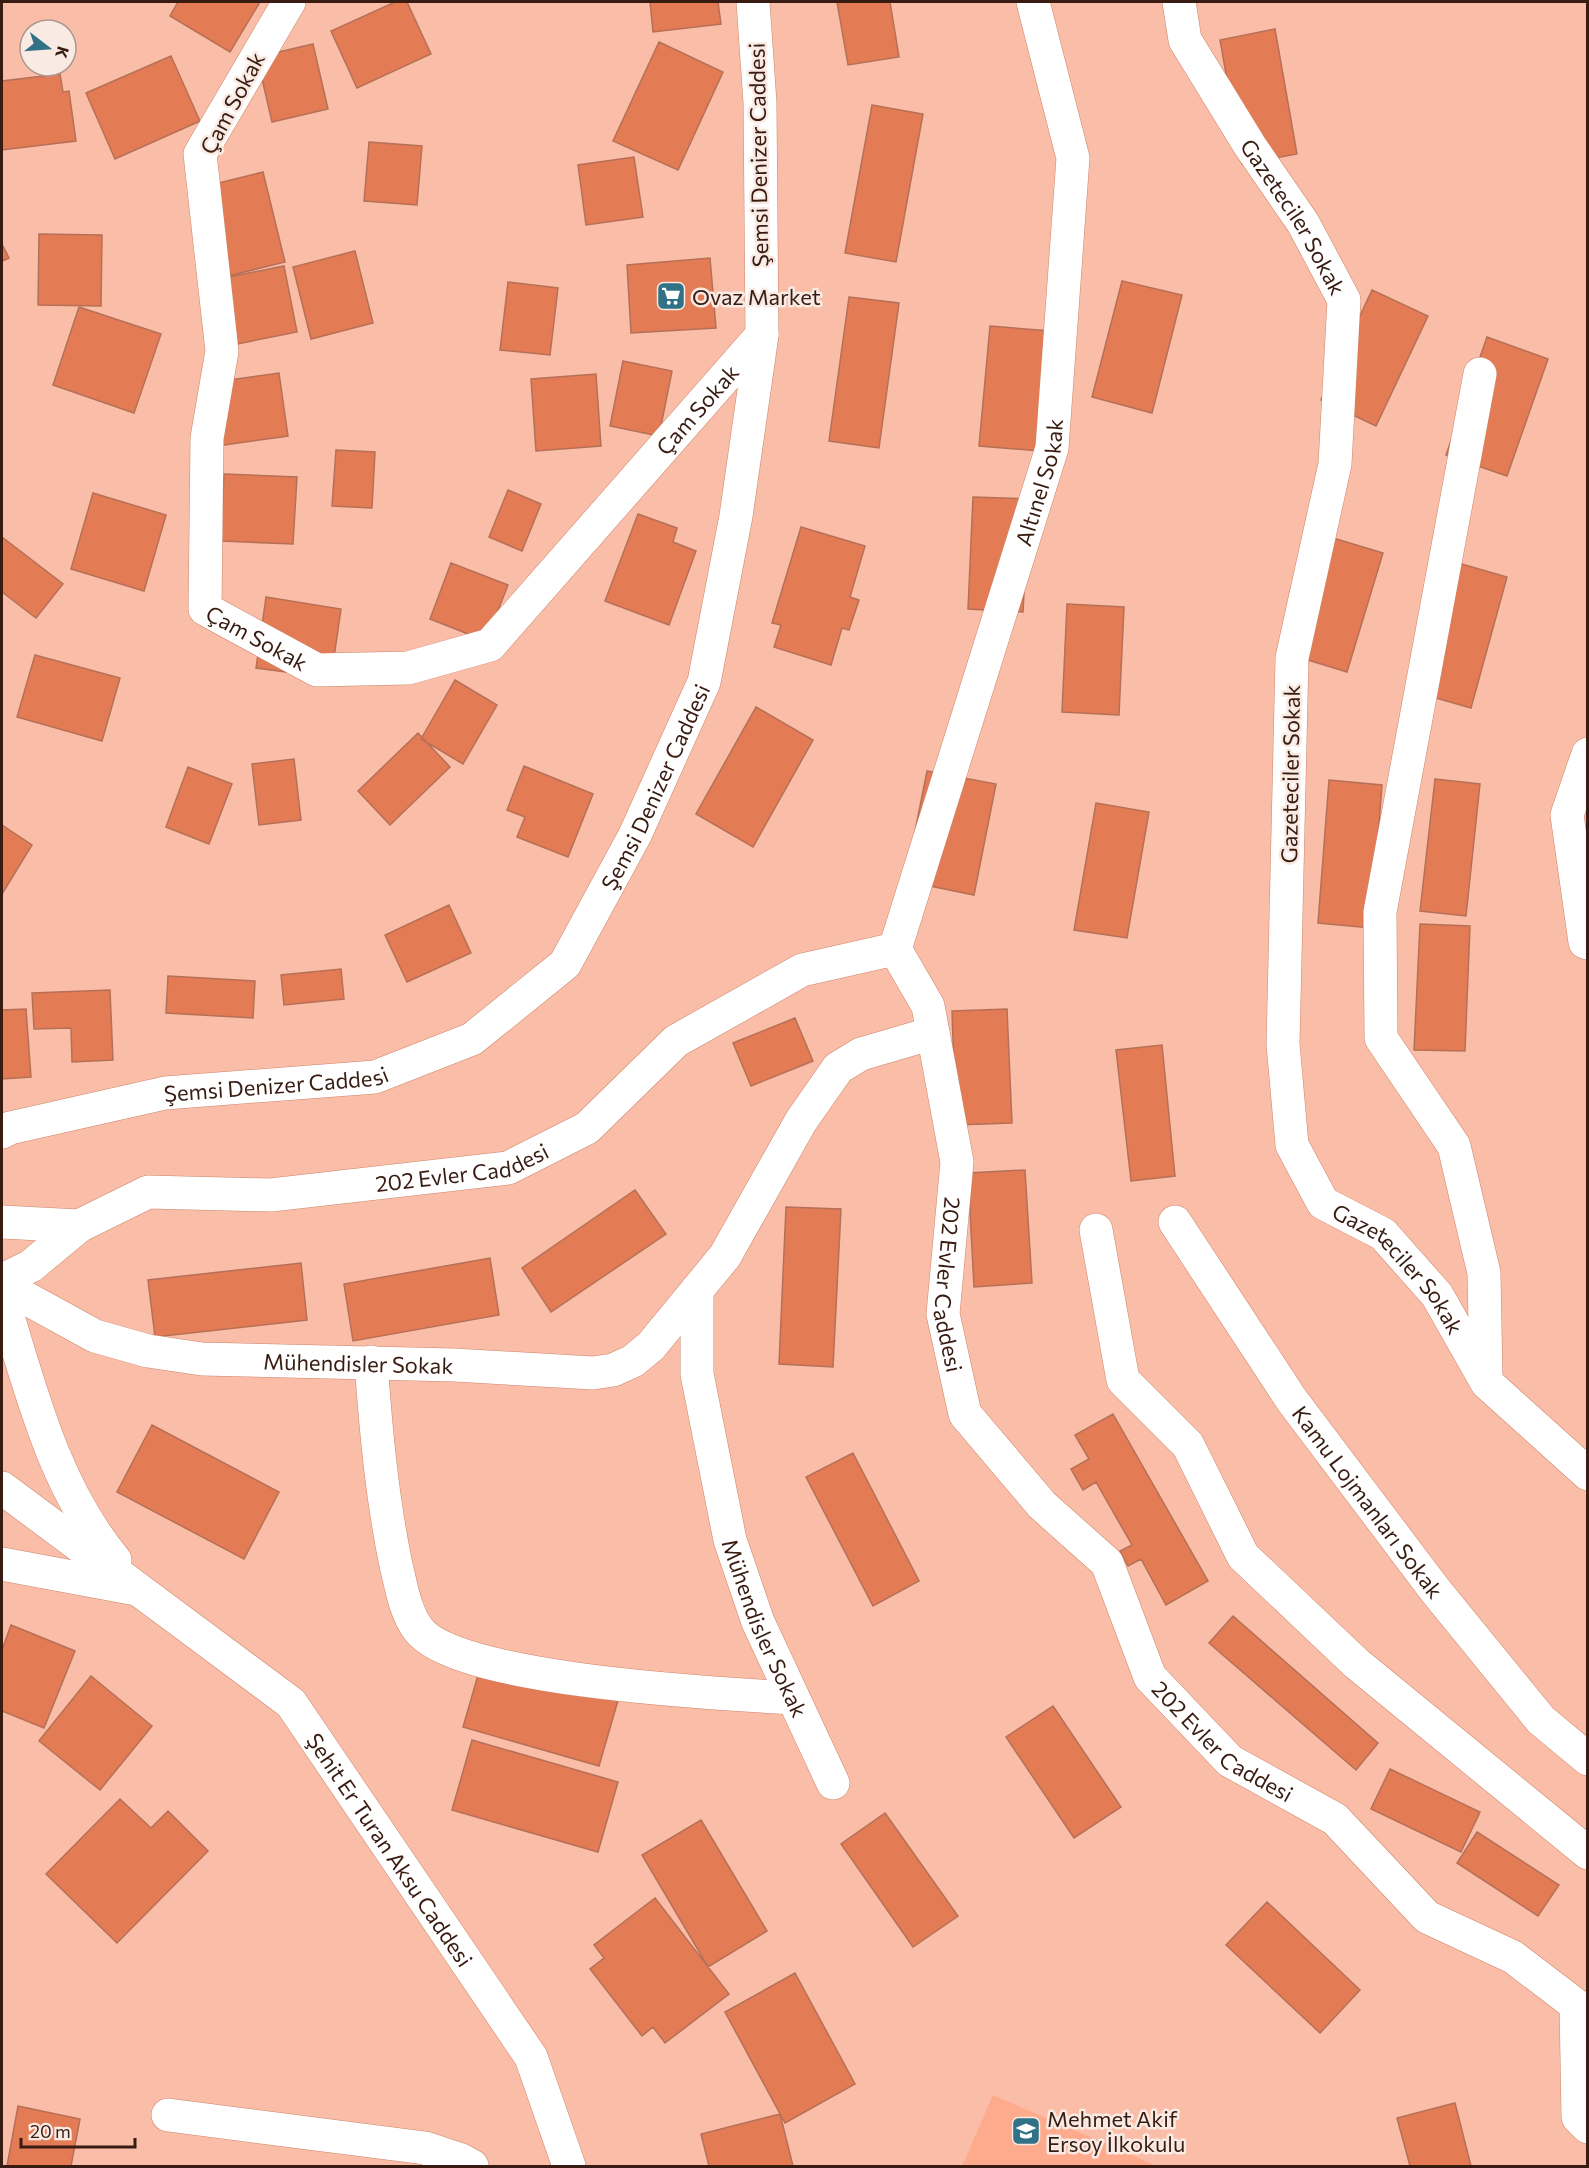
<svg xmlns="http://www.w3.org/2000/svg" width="1589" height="2168" font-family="Commissioner,sans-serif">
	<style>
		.built { fill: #feab8d }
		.building { fill: #e37b55; stroke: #b67057; stroke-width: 1.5 }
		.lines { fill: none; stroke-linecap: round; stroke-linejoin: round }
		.street-casing { stroke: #cd856b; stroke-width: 34 }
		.secondary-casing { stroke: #cd856b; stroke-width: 34 }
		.street { stroke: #fff; stroke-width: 33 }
		.secondary { stroke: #fff; stroke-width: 33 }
		.labels { text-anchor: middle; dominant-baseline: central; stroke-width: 5; stroke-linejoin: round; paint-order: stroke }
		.street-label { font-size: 22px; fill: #381c12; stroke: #faeae4 }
		.poi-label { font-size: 22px; fill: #381c12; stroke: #faeae4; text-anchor: start }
	</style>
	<rect width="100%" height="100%" fill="#fabda7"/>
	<path class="built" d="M 993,2095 L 1157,2166 L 962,2166 Z"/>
	<path class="building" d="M 178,2 L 260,2 L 230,52 L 170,16 Z
		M 395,2 L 407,2 L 431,54 L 357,88 L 331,31 Z
		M 650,2 L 718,2 L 721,24 L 653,32 Z
		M 837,2 L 890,2 L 899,57 L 848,65 Z
		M 1275,29 L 1297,154 L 1242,164 L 1220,40 Z
		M 659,42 L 723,72 L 678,170 L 613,141 Z
		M 313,44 L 328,109 L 272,122 L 257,57 Z
		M 171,56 L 200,121 L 115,159 L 86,93 Z
		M 60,74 L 63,92 L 69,91 L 76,141 L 2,150 L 2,81 Z
		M 872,105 L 923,114 L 896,262 L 845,253 Z
		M 369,142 L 422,146 L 417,205 L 364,201 Z
		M 634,157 L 643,217 L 586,225 L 578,165 Z
		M 263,172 L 285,262 L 216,279 L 194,189 Z
		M 39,234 L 102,235 L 101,306 L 38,305 Z
		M 2,244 L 9,258 L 2,261 Z
		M 355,251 L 373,323 L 311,339 L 293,267 Z
		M 710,258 L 716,328 L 631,333 L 627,265 Z
		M 284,266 L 297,332 L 217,348 L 204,282 Z
		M 1122,281 L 1182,295 L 1152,413 L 1092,397 Z
		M 508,282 L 558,288 L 550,355 L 500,350 Z
		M 1372,290 L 1428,316 L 1376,426 L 1321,400 Z
		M 849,297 L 899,303 L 879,448 L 829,441 Z
		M 79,307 L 161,334 L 134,413 L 53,385 Z
		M 990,326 L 1051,331 L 1040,451 L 979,446 Z
		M 1487,337 L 1548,359 L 1507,476 L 1446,455 Z
		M 623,361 L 672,371 L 659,436 L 610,426 Z
		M 279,373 L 288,436 L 211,447 L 202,384 Z
		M 596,374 L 601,446 L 536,451 L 531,379 Z
		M 336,450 L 375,452 L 372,508 L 332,506 Z
		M 224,474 L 297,477 L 293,544 L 221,541 Z
		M 508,490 L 541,504 L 522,551 L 489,537 Z
		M 93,493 L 166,515 L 144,591 L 71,569 Z
		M 973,497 L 1029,499 L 1023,612 L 968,609 Z
		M 638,514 L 677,528 L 673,542 L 696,551 L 669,625 L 605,601 Z
		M 801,527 L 865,546 L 850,597 L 859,600 L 849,630 L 842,628 L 831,665 L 774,647 L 781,625 L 772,623 Z
		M 2,537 L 63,584 L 36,618 L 2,592 Z
		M 1333,538 L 1383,553 L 1347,672 L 1298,657 Z
		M 451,563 L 508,585 L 486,641 L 430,619 Z
		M 1458,563 L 1507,577 L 1471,708 L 1422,694 Z
		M 266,597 L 341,609 L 331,678 L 256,668 Z
		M 1067,604 L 1124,607 L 1119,715 L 1062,712 Z
		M 35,655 L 120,678 L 102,741 L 17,717 Z
		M 455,680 L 497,705 L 463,764 L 421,739 Z
		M 756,707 L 813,740 L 753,847 L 696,814 Z
		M 418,733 L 450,767 L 390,825 L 358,791 Z
		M 294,759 L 301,820 L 259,825 L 252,764 Z
		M 524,766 L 593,794 L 568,857 L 517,837 L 525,817 L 507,810 Z
		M 188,767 L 232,784 L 209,844 L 166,827 Z
		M 927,771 L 996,784 L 974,895 L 905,881 Z
		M 1435,779 L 1480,784 L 1466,916 L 1420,911 Z
		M 1329,780 L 1382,785 L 1371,928 L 1318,923 Z
		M 1096,803 L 1149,812 L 1127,938 L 1074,930 Z
		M 2,825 L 32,845 L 2,894 Z
		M 449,905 L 471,953 L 407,982 L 385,935 Z
		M 1420,924 L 1470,926 L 1465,1051 L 1414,1050 Z
		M 341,969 L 344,999 L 284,1005 L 281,975 Z
		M 168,976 L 255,981 L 253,1018 L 166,1013 Z
		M 110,990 L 113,1060 L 72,1062 L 71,1028 L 34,1029 L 32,993 Z
		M 26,1009 L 31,1077 L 2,1079 L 2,1010 Z
		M 1007,1009 L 1012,1123 L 956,1125 L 952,1011 Z
		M 795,1018 L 813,1061 L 751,1086 L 733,1043 Z
		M 1162,1045 L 1175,1176 L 1131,1181 L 1116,1050 Z
		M 1025,1170 L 1032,1283 L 974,1287 L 968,1173 Z
		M 635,1190 L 666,1234 L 551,1312 L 522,1268 Z
		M 786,1207 L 841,1209 L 833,1367 L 779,1364 Z
		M 490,1258 L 499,1315 L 353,1341 L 344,1284 Z
		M 301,1263 L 307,1320 L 155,1337 L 148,1280 Z
		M 1113,1414 L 1208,1581 L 1166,1605 L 1141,1559 L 1128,1566 L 1120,1551 L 1132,1545 L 1096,1482 L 1083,1490 L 1071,1469 L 1089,1459 L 1075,1435 Z
		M 152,1425 L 279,1492 L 244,1559 L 117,1492 Z
		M 853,1453 L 919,1581 L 873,1606 L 806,1477 Z
		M 1233,1616 L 1378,1743 L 1356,1770 L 1209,1643 Z
		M 11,1625 L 75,1651 L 44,1728 L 2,1711 L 2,1650 Z
		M 483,1658 L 619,1697 L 599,1766 L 463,1727 Z
		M 91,1676 L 152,1726 L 100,1790 L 39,1741 Z
		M 1053,1706 L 1121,1807 L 1074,1838 L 1006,1737 Z
		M 472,1740 L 618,1782 L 598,1852 L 452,1810 Z
		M 1390,1769 L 1480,1812 L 1461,1852 L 1371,1809 Z
		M 120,1799 L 151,1828 L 168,1811 L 208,1851 L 117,1943 L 46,1874 Z
		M 885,1813 L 958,1916 L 913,1947 L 841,1844 Z
		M 701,1820 L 767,1931 L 708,1967 L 642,1855 Z
		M 1477,1832 L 1559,1885 L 1538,1916 L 1457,1863 Z
		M 655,1898 L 729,1994 L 665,2043 L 653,2027 L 642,2036 L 590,1969 L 604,1958 L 594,1945 Z
		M 1267,1902 L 1360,1990 L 1320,2033 L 1226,1945 Z
		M 795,1973 L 855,2084 L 785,2123 L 725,2012 Z
		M 1455,2103 L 1471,2166 L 1410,2166 L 1397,2118 Z
		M 18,2106 L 80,2119 L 71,2166 L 7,2166 Z
		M 780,2114 L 793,2166 L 709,2166 L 701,2134 Z"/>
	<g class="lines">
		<g class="street-casing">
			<g id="street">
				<path id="s1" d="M 289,2 L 200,154 L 222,351 L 207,438 L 205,609 L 317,670 L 408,668 L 490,645 L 762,335"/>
				<path id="s2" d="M 1179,2 L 1185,40 L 1250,146 L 1303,223 L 1344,300 L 1335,464 L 1292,658 L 1283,1044 L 1292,1145 L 1323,1203 L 1383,1234 L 1437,1295 L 1487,1383 L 1588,1474"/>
				<path d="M 1480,374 L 1380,912 L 1381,1038 L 1454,1146 L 1484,1273 L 1486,1378"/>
				<path d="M 1588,754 L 1567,815 L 1585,942 L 1588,943"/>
				<path id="s3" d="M 1175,1222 L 1291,1399 L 1435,1590 L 1541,1720 L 1588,1759"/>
				<path d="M 1096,1230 L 1123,1380 L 1188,1445 L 1243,1556 L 1356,1663 L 1588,1853"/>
				<path id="s4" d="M 2,1285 L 95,1336 L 148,1351 L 202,1359 L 454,1365 L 593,1373 L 613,1370 L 633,1361 L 651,1346 L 725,1256 L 801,1121 L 838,1068 L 861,1054 L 933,1033"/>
				<path id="s5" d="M 697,1290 L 697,1374 L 730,1540 L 758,1622 L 833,1783"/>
				<path d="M 371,1362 C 376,1431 382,1498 396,1565 C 401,1585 405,1612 418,1629 C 455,1681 726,1694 793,1698"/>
				<path d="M 168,2115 L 425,2148 L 461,2160 L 472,2166"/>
			</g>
		</g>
		<g class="secondary-casing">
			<g id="secondary">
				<path id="s6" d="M 895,949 L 1052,448 L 1073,158 L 1033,2"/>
				<path id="s7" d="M 2,1132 L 10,1128 L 165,1093 L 375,1077 L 472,1039 L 565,964 L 635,835 L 704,682 L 736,516 L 762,335 L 760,103 L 753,2"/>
				<path d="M 2,1222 L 79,1226"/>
				<path id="s8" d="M 2,1280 L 31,1266 L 79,1226 L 148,1192 L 271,1195 L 508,1168 L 587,1128 L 676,1041 L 802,970 L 895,949 L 928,1006 L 957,1162 L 943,1314 L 965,1414 L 1042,1505 L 1107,1563 L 1150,1677 L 1230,1761 L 1335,1819 L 1427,1917 L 1513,1957 L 1576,2005 L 1578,2117 L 1588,2127"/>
				<path d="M 2,1297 C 30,1387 53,1486 115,1560"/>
				<path id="s9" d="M 2,1488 L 291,1703 L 531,2057 L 569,2166"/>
				<path d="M 2,1564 L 131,1588"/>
			</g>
		</g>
		<use href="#street" class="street"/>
		<use href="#secondary" class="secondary"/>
	</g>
	<defs>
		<g id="supermarket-square" transform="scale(1.5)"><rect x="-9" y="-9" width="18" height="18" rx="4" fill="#327286" stroke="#faeae4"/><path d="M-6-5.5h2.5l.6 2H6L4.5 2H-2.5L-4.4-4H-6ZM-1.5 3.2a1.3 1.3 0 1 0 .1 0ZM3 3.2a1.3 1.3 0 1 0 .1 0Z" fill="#fff"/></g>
		<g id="school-square" transform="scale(1.5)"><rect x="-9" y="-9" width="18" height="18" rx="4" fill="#327286" stroke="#faeae4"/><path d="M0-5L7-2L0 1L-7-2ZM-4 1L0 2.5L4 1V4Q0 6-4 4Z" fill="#fff"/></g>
	</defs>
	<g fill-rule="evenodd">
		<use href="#supermarket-square" x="671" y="296"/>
		<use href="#school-square" x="1026" y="2131"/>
	</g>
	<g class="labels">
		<g class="street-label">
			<text transform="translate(232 103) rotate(-62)">Çam Sokak</text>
			<text transform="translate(758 155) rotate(-91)">Şemsi Denizer Caddesi</text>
			<text stroke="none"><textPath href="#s2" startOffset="246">Gazeteciler Sokak</textPath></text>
			<text stroke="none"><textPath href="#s1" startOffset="1251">Çam Sokak</textPath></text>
			<text stroke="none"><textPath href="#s6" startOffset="489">Altınel Sokak</textPath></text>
			<text stroke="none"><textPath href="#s1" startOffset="693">Çam Sokak</textPath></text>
			<text transform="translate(1290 774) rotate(-89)">Gazeteciler Sokak</text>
			<text stroke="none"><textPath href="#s7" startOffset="801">Şemsi Denizer Caddesi</textPath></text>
			<text stroke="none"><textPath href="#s7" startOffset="279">Şemsi Denizer Caddesi</textPath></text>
			<text stroke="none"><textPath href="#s8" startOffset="488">202 Evler Caddesi</textPath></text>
			<text stroke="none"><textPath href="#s2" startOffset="1362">Gazeteciler Sokak</textPath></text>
			<text stroke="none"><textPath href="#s8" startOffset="1334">202 Evler Caddesi</textPath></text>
			<text stroke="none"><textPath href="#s4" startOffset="372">Mühendisler Sokak</textPath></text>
			<text stroke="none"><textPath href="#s3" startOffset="340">Kamu Lojmanları Sokak</textPath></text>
			<text stroke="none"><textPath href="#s5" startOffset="348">Mühendisler Sokak</textPath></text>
			<text stroke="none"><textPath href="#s8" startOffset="1892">202 Evler Caddesi</textPath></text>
			<text stroke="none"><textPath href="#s9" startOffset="537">Şehit Er Turan Aksu Caddesi</textPath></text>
		</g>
		<g class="poi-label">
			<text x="692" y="296">Ovaz Market</text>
			<text x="1047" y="2118">Mehmet Akif<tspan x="1047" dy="25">Ersoy İlkokulu</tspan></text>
		</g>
	</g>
	<rect width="1589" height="2168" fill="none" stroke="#381c12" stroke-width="6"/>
	<g transform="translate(48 48) rotate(107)"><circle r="28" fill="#faeae4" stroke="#ac9890" stroke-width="1.5"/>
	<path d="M0-4.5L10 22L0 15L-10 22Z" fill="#327286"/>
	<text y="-9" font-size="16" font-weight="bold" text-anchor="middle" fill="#381c12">K</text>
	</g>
	<path d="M21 2138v9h114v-9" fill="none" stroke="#381c12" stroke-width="3"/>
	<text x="30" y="2138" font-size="18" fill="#381c12" stroke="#faeae4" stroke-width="4.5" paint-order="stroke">20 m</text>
</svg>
